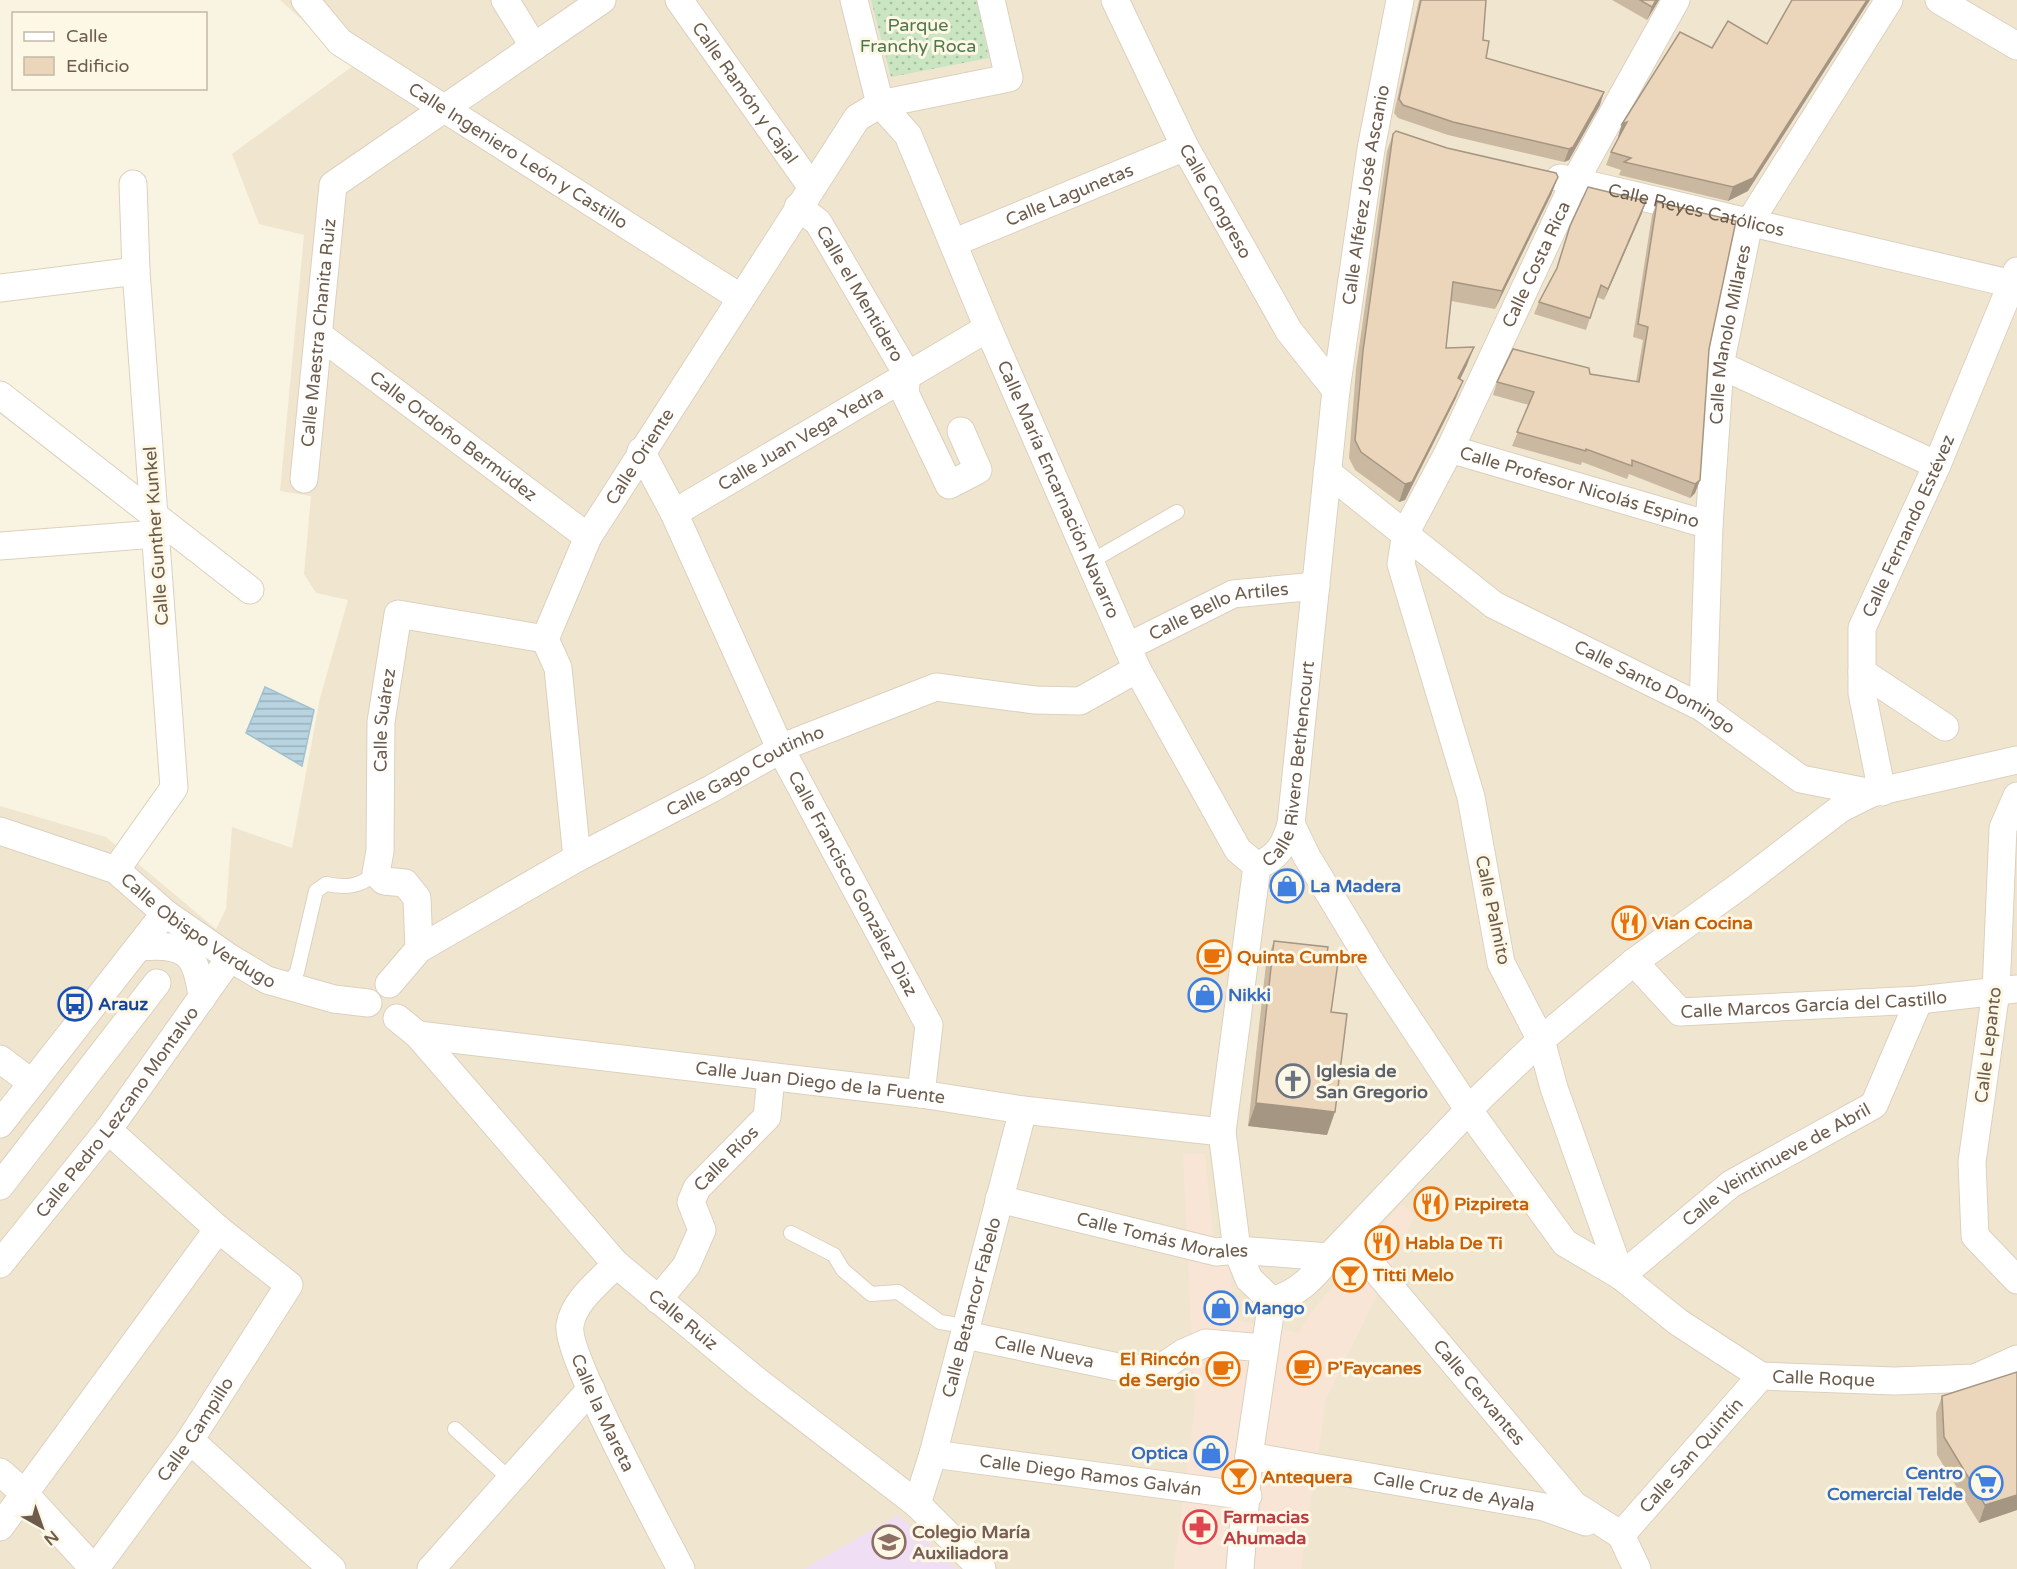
<svg xmlns="http://www.w3.org/2000/svg" width="2017" height="1569" font-family="'Varela Round',sans-serif">
	<style>
		.residential { fill: #f0e6d0 }
		.commercial { fill: #f9e5d5 }
		.education { fill: #f0def5 }
		.grass { fill: url(#grass-dots) }
		.water { fill: url(#water-rules); stroke: #9fc2d1; stroke-width: 1.5 }
		.lines { fill: none; stroke-linecap: round; stroke-linejoin: round }
		.lane-casing { stroke: #dcd0be; stroke-width: 16 }
		.street-casing { stroke: #dcd0be; stroke-width: 29 }
		.lane { stroke: #fff; stroke-width: 14 }
		.street { stroke: #fff; stroke-width: 27 }
		.wall { fill: #cbb8a1 }
		.shaded-wall { fill: #a59683 }
		.building { fill: #ecd6bb; stroke: #a59683; stroke-width: 1.5 }
		.labels { text-anchor: middle; dominant-baseline: central; stroke-width: 6; stroke-linejoin: round; paint-order: stroke }
		.park-label { font-size: 18px; fill: #4e7847; stroke: #fdf7e6 }
		.street-label { font-size: 18px; fill: #6d5c4b; stroke: #fdf7e6 }
		.shop-label { font-size: 18px; font-weight: bold; fill: #366cbe; stroke: #fdf7e6; text-anchor: start }
		.food-label { font-size: 18px; font-weight: bold; fill: #c56008; stroke: #fdf7e6; text-anchor: start }
		.transit-label { font-size: 18px; font-weight: bold; fill: #164399; stroke: #fdf7e6; text-anchor: start }
		.worship-label { font-size: 18px; font-weight: bold; fill: #5b616d; stroke: #fdf7e6; text-anchor: start }
		.health-label { font-size: 18px; font-weight: bold; fill: #be3a42; stroke: #fdf7e6; text-anchor: start }
		.education-label { font-size: 18px; font-weight: bold; fill: #785e54; stroke: #fdf7e6; text-anchor: start }
	</style>
	<defs>
		<pattern id="grass-dots" width="8" height="8" patternUnits="userSpaceOnUse" patternTransform="scale(1.5)"><rect width="8" height="8" fill="#cae5c1"/><path d="M2 2h.1M6 6h.1" fill="none" stroke="#a8bd9f" stroke-width="1.8" stroke-linecap="round"/></pattern>
		<pattern id="water-rules" width="6" height="5" patternUnits="userSpaceOnUse" patternTransform="scale(1.5)"><rect width="6" height="5" fill="#b8d4e0"/><path d="M0 2.5h6" fill="none" stroke="#9aafb8"/></pattern>
	</defs>
	<rect width="100%" height="100%" fill="#f9f3e1"/>
	<path class="residential" d="M 280,0 L 2017,0 L 2017,1569 L 0,1569 L 0,806 L 106,837 L 216,929 L 226,909 L 232,827 L 292,848 L 320,698 L 348,600 L 316,593 L 304,574 L 311,496 L 280,491 L 304,235 L 259,224 L 232,154 L 353,66 Z"/>
	<path class="commercial" d="M 1183,1154 L 1205,1154 L 1213,1238 L 1230,1273 L 1234,1319 L 1298,1333 L 1313,1310 L 1401,1204 L 1415,1216 L 1326,1399 L 1301,1569 L 1174,1569 L 1195,1405 Z"/>
	<path class="education" d="M 898,1515 L 957,1569 L 804,1569 Z"/>
	<path class="grass" d="M 871,0 L 977,0 L 989,58 L 891,77 Z"/>
	<path class="water" d="M 265,687 L 314,710 L 302,766 L 246,733 Z"/>
	<g class="lines">
		<g class="lane-casing">
			<path id="lane" d="M 1090,562 L 1177,512
				M 285,987 L 297,972 L 316,891 L 326,884 C 347,888 359,887 376,873
				M 791,1233 L 834,1255 L 843,1270 L 871,1294 L 898,1292 L 940,1322 L 953,1324 L 965,1332
				M 455,1429 L 510,1479"/>
		</g>
		<g class="street-casing">
			<g id="street">
				<path id="s1" d="M 305,0 L 340,42 L 741,298"/>
				<path d="M 505,0 L 534,47"/>
				<path id="s2" d="M 679,0 L 811,186"/>
				<path id="s3" d="M 854,0 L 880,104 L 908,135 L 988,328 L 1137,669 L 1238,850 L 1257,866"/>
				<path id="s4" d="M 1115,0 L 1185,147 L 1289,331 L 1336,390"/>
				<path d="M 1939,0 L 2017,46"/>
				<path id="s5" d="M 1560,178 L 2017,285"/>
				<path id="s6" d="M 798,207 L 818,222 L 907,374 L 905,393 L 949,485 L 978,470 L 961,431"/>
				<path id="s7" d="M 953,243 L 1185,147"/>
				<path d="M 0,288 L 136,271"/>
				<path id="s8" d="M 319,335 L 588,537"/>
				<path d="M 1720,365 L 1937,465"/>
				<path d="M 0,395 L 250,590"/>
				<path id="s9" d="M 1450,449 L 1709,525"/>
				<path id="s10" d="M 641,451 L 674,513 L 780,748 L 929,1025 L 921,1094"/>
				<path id="s11" d="M 1327,472 L 1494,605 L 1703,708 L 1801,779 L 1872,793 L 2017,760"/>
				<path id="s12" d="M 304,479 L 333,185 L 602,0"/>
				<path id="s13" d="M 674,513 L 988,328"/>
				<path d="M 0,546 L 156,534"/>
				<path id="s14" d="M 1127,647 L 1233,594 L 1316,586"/>
				<path d="M 1862,672 L 1945,727"/>
				<path id="s15" d="M 1703,708 L 1709,525 L 1720,365 L 1749,223 L 1889,0"/>
				<path id="s16" d="M 1882,792 L 1862,693 L 1862,628 L 1937,465 L 2017,271"/>
				<path d="M 2017,796 L 2003,828 L 1996,991 L 1972,1162 L 1975,1236 L 2017,1280"/>
				<path id="s17" d="M 1291,824 L 1307,857 L 1375,969 L 1470,1112 L 1565,1243 L 1621,1276 L 1678,1322 L 1761,1376 L 1894,1381 L 1975,1378 L 2017,1359"/>
				<path id="s18" d="M 0,831 L 116,870 L 165,913 L 230,958 L 267,980 L 334,999 L 368,1003"/>
				<path id="s19" d="M 577,858 L 558,668 L 545,639 L 588,537 L 857,118 L 880,104 L 1009,78 L 991,0"/>
				<path d="M 1257,866 L 1222,1132 L 1237,1250 L 1249,1279 L 1272,1301 C 1298,1293 1312,1279 1329,1257 L 1482,1096 L 1541,1040 L 1634,962 L 1741,885 L 1840,809 L 1872,793"/>
				<path id="s20" d="M 1257,866 C 1278,857 1285,845 1291,824 L 1336,390 L 1371,149 L 1400,0"/>
				<path d="M 116,870 L 174,788 L 136,271 L 133,184"/>
				<path d="M 140,947 C 186,943 197,953 202,998"/>
				<path id="s21" d="M 419,949 L 417,898 L 405,883 L 384,881 L 376,873 L 380,851 L 381,722 L 398,614 L 545,639"/>
				<path id="s22" d="M 1634,962 L 1680,1012 L 1919,1000 L 2017,989"/>
				<path id="s23" d="M 389,984 L 419,949 L 577,858 L 711,789 L 790,744 L 936,687 L 1035,700 L 1080,701 L 1137,669"/>
				<path id="s24" d="M 397,1018 L 418,1035 L 616,1264 L 757,1381 L 917,1504 L 982,1569"/>
				<path id="s25" d="M 418,1035 L 921,1094 L 1023,1110 L 1222,1132"/>
				<path d="M 0,1059 L 32,1083"/>
				<path d="M 0,1124 L 165,913"/>
				<path d="M 0,1186 L 157,983"/>
				<path id="s26" d="M 999,1199 L 1216,1252 L 1237,1250 L 1329,1257"/>
				<path id="s27" d="M 1349,1238 L 1574,1505 L 1621,1535"/>
				<path id="s28" d="M 0,1264 L 108,1130 L 230,958"/>
				<path id="s29" d="M 616,1264 C 600,1282 574,1300 570,1325 C 565,1354 662,1532 681,1569"/>
				<path id="s30" d="M 1621,1276 L 1554,1088 L 1541,1040 L 1501,963 L 1471,797 L 1401,564 L 1406,532 L 1450,449 L 1575,181 L 1676,0"/>
				<path id="s31" d="M 1621,1276 L 1731,1184 L 1874,1105 L 1919,1000"/>
				<path id="s32" d="M 658,1300 L 686,1266 L 702,1230 L 691,1202 L 697,1188 L 767,1117 L 771,1078"/>
				<path id="s33" d="M 965,1332 L 975,1337 L 1118,1367 L 1158,1370 L 1183,1353 L 1206,1343 L 1263,1348"/>
				<path d="M 190,1440 L 332,1569"/>
				<path id="s34" d="M 933,1454 L 1248,1496"/>
				<path id="s35" d="M 1249,1456 L 1544,1507 L 1586,1522"/>
				<path d="M 0,1472 L 24,1493 L 94,1569"/>
				<path id="s36" d="M 917,1504 L 933,1454 L 1023,1110"/>
				<path d="M 0,1527 L 218,1229"/>
				<path id="s37" d="M 1621,1535 L 1761,1376"/>
				<path d="M 1621,1535 L 1637,1569"/>
				<path id="s38" d="M 95,1569 L 190,1440 L 289,1285 L 218,1229 L 108,1130"/>
				<path d="M 431,1569 L 591,1389"/>
				<path d="M 1240,1569 L 1249,1456 L 1272,1301"/>
			</g>
		</g>
		<use href="#lane" class="lane"/>
		<use href="#street" class="street"/>
	</g>
	<path class="wall" d="M 1419,0 L 1486,0 L 1483,40 L 1486,58 L 1600,105 L 1569,160 L 1564,162 L 1448,135 L 1398,118 L 1394,113 Z
		M 1612,0 L 1659,0 L 1647,20 Z
		M 1767,44 L 1748,191 L 1728,201 L 1619,175 L 1621,170 L 1606,165 L 1611,152 L 1619,136 L 1618,137 L 1622,124 L 1712,48 Z
		M 1393,134 L 1558,177 L 1551,195 L 1495,309 L 1451,301 L 1446,348 L 1467,365 L 1460,379 L 1456,398 L 1405,500 L 1399,502 L 1355,470 L 1349,458 L 1356,369 L 1387,151 Z
		M 1657,202 L 1709,349 L 1700,480 L 1695,493 L 1690,498 L 1629,474 L 1627,479 L 1582,462 L 1581,465 L 1512,446 L 1529,405 L 1493,395 L 1497,382 L 1590,374 L 1636,382 L 1643,340 L 1633,337 L 1652,215 Z
		M 1642,213 L 1604,300 L 1597,297 L 1586,330 L 1534,314 L 1539,302 L 1556,271 L 1570,226 Z
		M 1274,941 L 1326,961 L 1331,1012 L 1327,1135 L 1248,1126 L 1266,964 Z
		M 2017,1372 L 2017,1510 L 1979,1523 L 1937,1455 L 1936,1413 L 1942,1396 Z"/>
	<path class="shaded-wall" d="M 1656,0 L 1659,0 L 1647,20 L 1652,7 Z
		M 1867,0 L 1870,0 L 1748,191 L 1728,201 L 1733,187 Z
		M 1604,92 L 1600,105 L 1569,160 L 1564,162 L 1569,149 Z
		M 1627,122 L 1622,135 L 1618,137 L 1622,124 Z
		M 1558,177 L 1551,195 L 1495,309 L 1502,291 Z
		M 1646,201 L 1642,213 L 1604,300 L 1608,289 Z
		M 1474,347 L 1467,365 L 1452,396 L 1458,378 Z
		M 1463,381 L 1456,398 L 1405,500 L 1399,502 L 1405,484 Z
		M 1700,480 L 1695,493 L 1690,498 L 1695,484 Z
		M 1256,1103 L 1335,1112 L 1327,1135 L 1248,1126 Z
		M 2017,1495 L 2017,1510 L 1979,1523 L 1985,1505 Z"/>
	<path class="building" d="M 1421,0 L 1486,0 L 1483,40 L 1489,41 L 1486,58 L 1604,92 L 1573,147 L 1569,149 L 1453,122 L 1403,105 L 1399,99 Z
		M 1640,0 L 1656,0 L 1652,7 Z
		M 1792,0 L 1867,0 L 1753,178 L 1733,187 L 1624,162 L 1631,158 L 1611,152 L 1627,122 L 1622,124 L 1680,32 L 1712,48 L 1728,21 L 1767,44 Z
		M 1396,131 L 1447,148 L 1556,173 L 1558,177 L 1502,291 L 1453,282 L 1446,348 L 1474,347 L 1458,378 L 1463,381 L 1412,482 L 1405,484 L 1361,452 L 1355,440 L 1363,351 L 1393,134 Z
		M 1588,187 L 1646,201 L 1608,289 L 1601,285 L 1590,318 L 1539,302 L 1557,268 L 1570,226 Z
		M 1657,202 L 1736,221 L 1709,349 L 1700,480 L 1695,484 L 1632,460 L 1632,466 L 1586,449 L 1586,451 L 1517,432 L 1534,392 L 1497,382 L 1513,349 L 1589,368 L 1590,374 L 1639,382 L 1648,327 L 1638,324 Z
		M 1274,941 L 1328,947 L 1326,961 L 1338,962 L 1331,1012 L 1347,1014 L 1335,1112 L 1256,1103 Z
		M 2017,1372 L 2017,1495 L 1985,1505 L 1944,1437 L 1942,1396 Z"/>
	<defs>
		<g id="shop-ring" transform="scale(1.725)"><circle r="9.5" fill="#fdf7e6" stroke="#3f7fe0" stroke-width="1.5"/><path d="M-5-2.5h2.3a2.7 3.5 0 0 1 5.4 0H5L5.5 6h-11ZM-1.5-2.5h3a1.5 2.3 0 0 0-3 0Z" fill="#3f7fe0"/></g>
		<g id="restaurant-ring" transform="scale(1.725)"><circle r="9.5" fill="#fdf7e6" stroke="#e8710a" stroke-width="1.5"/><path d="M-5-6h1v4h1v-4h1v4h1v-4h1v5L-1.5 .5V6h-2V.5L-5-1ZM5-6V6H3V1.5H1.5Q1.5-4 5-6Z" fill="#e8710a"/></g>
		<g id="cafe-ring" transform="scale(1.725)"><circle r="9.5" fill="#fdf7e6" stroke="#e8710a" stroke-width="1.5"/><path d="M-5.5-4.5H6V0H3Q3 3.5 0 3.5H-2.5Q-5.5 3.5-5.5 0ZM3-3.2v2h1.7v-2ZM-6 4.5H4V6H-6Z" fill="#e8710a"/></g>
		<g id="bus-ring" transform="scale(1.725)"><circle r="9.5" fill="#fdf7e6" stroke="#1a4fb4" stroke-width="1.5"/><path d="M-5-6H5V4H4V6H2V4H-2V6H-4V4H-5ZM-3.5-4V0h7V-4ZM-3.5 1.2v1.5H-2V1.2ZM2 1.2v1.5H3.5V1.2Z" fill="#1a4fb4"/></g>
		<g id="church-ring" transform="scale(1.725)"><circle r="9.5" fill="#fdf7e6" stroke="#6b7280" stroke-width="1.5"/><path d="M-1.2-6h2.4v3.5h3.3v2.4h-3.3V6h-2.4V-.1h-3.3v-2.4h3.3Z" fill="#6b7280"/></g>
		<g id="bar-ring" transform="scale(1.725)"><circle r="9.5" fill="#fdf7e6" stroke="#e8710a" stroke-width="1.5"/><path d="M-6-5H6L.8 .8V4.5H3.5V6h-7V4.5H-.8V.8Z" fill="#e8710a"/></g>
		<g id="supermarket-ring" transform="scale(1.725)"><circle r="9.5" fill="#fdf7e6" stroke="#3f7fe0" stroke-width="1.5"/><path d="M-6-5.5h2.5l.6 2H6L4.5 2H-2.5L-4.4-4H-6ZM-1.5 3.2a1.3 1.3 0 1 0 .1 0ZM3 3.2a1.3 1.3 0 1 0 .1 0Z" fill="#3f7fe0"/></g>
		<g id="pharmacy-ring" transform="scale(1.725)"><circle r="9.5" fill="#fdf7e6" stroke="#e0444e" stroke-width="1.5"/><path d="M-2-6h4v4h4v4h-4v4h-4v-4h-4v-4h4Z" fill="#e0444e"/></g>
		<g id="school-ring" transform="scale(1.725)"><circle r="9.5" fill="#fdf7e6" stroke="#8d6e63" stroke-width="1.5"/><path d="M0-5L7-2L0 1L-7-2ZM-4 1L0 2.5L4 1V4Q0 6-4 4Z" fill="#8d6e63"/></g>
	</defs>
	<g fill-rule="evenodd">
		<use href="#shop-ring" x="1287" y="886"/>
		<use href="#restaurant-ring" x="1629" y="923"/>
		<use href="#cafe-ring" x="1214" y="957"/>
		<use href="#shop-ring" x="1205" y="995"/>
		<use href="#bus-ring" x="75" y="1004"/>
		<use href="#church-ring" x="1293" y="1081"/>
		<use href="#restaurant-ring" x="1431" y="1204"/>
		<use href="#restaurant-ring" x="1382" y="1243"/>
		<use href="#bar-ring" x="1350" y="1275"/>
		<use href="#shop-ring" x="1221" y="1308"/>
		<use href="#cafe-ring" x="1304" y="1368"/>
		<use href="#cafe-ring" x="1223" y="1369"/>
		<use href="#shop-ring" x="1211" y="1453"/>
		<use href="#bar-ring" x="1239" y="1477"/>
		<use href="#supermarket-ring" x="1986" y="1483"/>
		<use href="#pharmacy-ring" x="1200" y="1527"/>
		<use href="#school-ring" x="889" y="1542"/>
	</g>
	<g class="labels">
		<g class="park-label">
			<text x="918" y="25">Parque<tspan x="918" dy="21">Franchy Roca</tspan></text>
		</g>
		<g class="street-label">
			<text stroke="none"><textPath href="#s2" startOffset="114">Calle Ramón y Cajal</textPath></text>
			<text stroke="none"><textPath href="#s1" startOffset="266">Calle Ingeniero León y Castillo</textPath></text>
			<text stroke="none"><textPath href="#s7" startOffset="126">Calle Lagunetas</textPath></text>
			<text stroke="none"><textPath href="#s20" startOffset="690">Calle Alférez José Ascanio</textPath></text>
			<text stroke="none"><textPath href="#s4" startOffset="225">Calle Congreso</textPath></text>
			<text stroke="none"><textPath href="#s5" startOffset="140">Calle Reyes Católicos</textPath></text>
			<text stroke="none"><textPath href="#s30" startOffset="1078">Calle Costa Rica</textPath></text>
			<text stroke="none"><textPath href="#s6" startOffset="108">Calle el Mentidero</textPath></text>
			<text stroke="none"><textPath href="#s12" startOffset="147">Calle Maestra Chanita Ruiz</textPath></text>
			<text stroke="none"><textPath href="#s15" startOffset="375">Calle Manolo Millares</textPath></text>
			<text stroke="none"><textPath href="#s8" startOffset="168">Calle Ordoño Bermúdez</textPath></text>
			<text stroke="none"><textPath href="#s13" startOffset="147">Calle Juan Vega Yedra</textPath></text>
			<text stroke="none"><textPath href="#s19" startOffset="429">Calle Oriente</textPath></text>
			<text stroke="none"><textPath href="#s9" startOffset="135">Calle Profesor Nicolás Espino</textPath></text>
			<text stroke="none"><textPath href="#s3" startOffset="534">Calle María Encarnación Navarro</textPath></text>
			<text stroke="none"><textPath href="#s16" startOffset="278">Calle Fernando Estévez</textPath></text>
			<text transform="translate(156 536) rotate(-94)">Calle Gunther Kunkel</text>
			<text stroke="none"><textPath href="#s14" startOffset="100">Calle Bello Artiles</textPath></text>
			<text stroke="none"><textPath href="#s11" startOffset="394">Calle Santo Domingo</textPath></text>
			<text stroke="none"><textPath href="#s21" startOffset="256">Calle Suárez</textPath></text>
			<text stroke="none"><textPath href="#s20" startOffset="114">Calle Rivero Bethencourt</textPath></text>
			<text stroke="none"><textPath href="#s23" startOffset="418">Calle Gago Coutinho</textPath></text>
			<text stroke="none"><textPath href="#s10" startOffset="482">Calle Francisco González Diaz</textPath></text>
			<text transform="translate(1493 910) rotate(78)">Calle Palmito</text>
			<text stroke="none"><textPath href="#s18" startOffset="225">Calle Obispo Verdugo</textPath></text>
			<text stroke="none"><textPath href="#s22" startOffset="202">Calle Marcos García del Castillo</textPath></text>
			<text transform="translate(1988 1045) rotate(-83)">Calle Lepanto</text>
			<text stroke="none"><textPath href="#s25" startOffset="405">Calle Juan Diego de la Fuente</textPath></text>
			<text stroke="none"><textPath href="#s28" startOffset="192">Calle Pedro Lezcano Montalvo</textPath></text>
			<text stroke="none"><textPath href="#s32" startOffset="170">Calle Ríos</textPath></text>
			<text stroke="none"><textPath href="#s31" startOffset="192">Calle Veintinueve de Abril</textPath></text>
			<text stroke="none"><textPath href="#s26" startOffset="168">Calle Tomás Morales</textPath></text>
			<text stroke="none"><textPath href="#s36" startOffset="204">Calle Betancor Fabelo</textPath></text>
			<text stroke="none"><textPath href="#s24" startOffset="417">Calle Ruiz</textPath></text>
			<text stroke="none"><textPath href="#s33" startOffset="82">Calle Nueva</textPath></text>
			<text stroke="none"><textPath href="#s17" startOffset="801">Calle Roque</textPath></text>
			<text stroke="none"><textPath href="#s27" startOffset="202">Calle Cervantes</textPath></text>
			<text stroke="none"><textPath href="#s29" startOffset="172">Calle la Mareta</textPath></text>
			<text stroke="none"><textPath href="#s38" startOffset="172">Calle Campillo</textPath></text>
			<text stroke="none"><textPath href="#s37" startOffset="106">Calle San Quintín</textPath></text>
			<text stroke="none"><textPath href="#s34" startOffset="159">Calle Diego Ramos Galván</textPath></text>
			<text stroke="none"><textPath href="#s35" startOffset="208">Calle Cruz de Ayala</textPath></text>
		</g>
		<g class="shop-label">
			<text x="1310" y="886">La Madera</text>
			<text x="1228" y="995">Nikki</text>
			<text x="1244" y="1308">Mango</text>
			<text x="1188" y="1453" text-anchor="end">Optica</text>
			<text x="1963" y="1473" text-anchor="end">Centro<tspan x="1963" dy="21">Comercial Telde</tspan></text>
		</g>
		<g class="food-label">
			<text x="1652" y="923">Vian Cocina</text>
			<text x="1237" y="957">Quinta Cumbre</text>
			<text x="1454" y="1204">Pizpireta</text>
			<text x="1405" y="1243">Habla De Ti</text>
			<text x="1373" y="1275">Titti Melo</text>
			<text x="1200" y="1359" text-anchor="end">El Rincón<tspan x="1200" dy="21">de Sergio</tspan></text>
			<text x="1327" y="1368">P'Faycanes</text>
			<text x="1262" y="1477">Antequera</text>
		</g>
		<g class="transit-label">
			<text x="98" y="1004">Arauz</text>
		</g>
		<g class="worship-label">
			<text x="1316" y="1071">Iglesia de<tspan x="1316" dy="21">San Gregorio</tspan></text>
		</g>
		<g class="health-label">
			<text x="1223" y="1517">Farmacias<tspan x="1223" dy="21">Ahumada</tspan></text>
		</g>
		<g class="education-label">
			<text x="912" y="1532">Colegio María<tspan x="912" dy="21">Auxiliadora</tspan></text>
		</g>
	</g>
	<rect x="12" y="12" width="195" height="78" fill="#fdf7e6" stroke="#c3b9a8" stroke-width="1.5"/>
	<rect x="24" y="32" width="30" height="9" fill="#ffffff" stroke="#c3b9a8" stroke-width="1.5"/>
	<text x="66" y="42" font-size="18" fill="#6d5c4b">Calle</text>
	<rect x="24" y="57" width="30" height="18" fill="#ecd6bb" stroke="#c3b9a8" stroke-width="1.5"/>
	<text x="66" y="72" font-size="18" fill="#6d5c4b">Edificio</text>
	<g transform="translate(42 1527) rotate(140)" stroke="#fdf7e6" stroke-width="4.5" paint-order="stroke">
	<path d="M0-4.5L10 22L0 15L-10 22Z" fill="#6d5c4b"/>
	<text y="-9" font-size="16" font-weight="bold" text-anchor="middle" fill="#6d5c4b">N</text>
	</g>
</svg>
